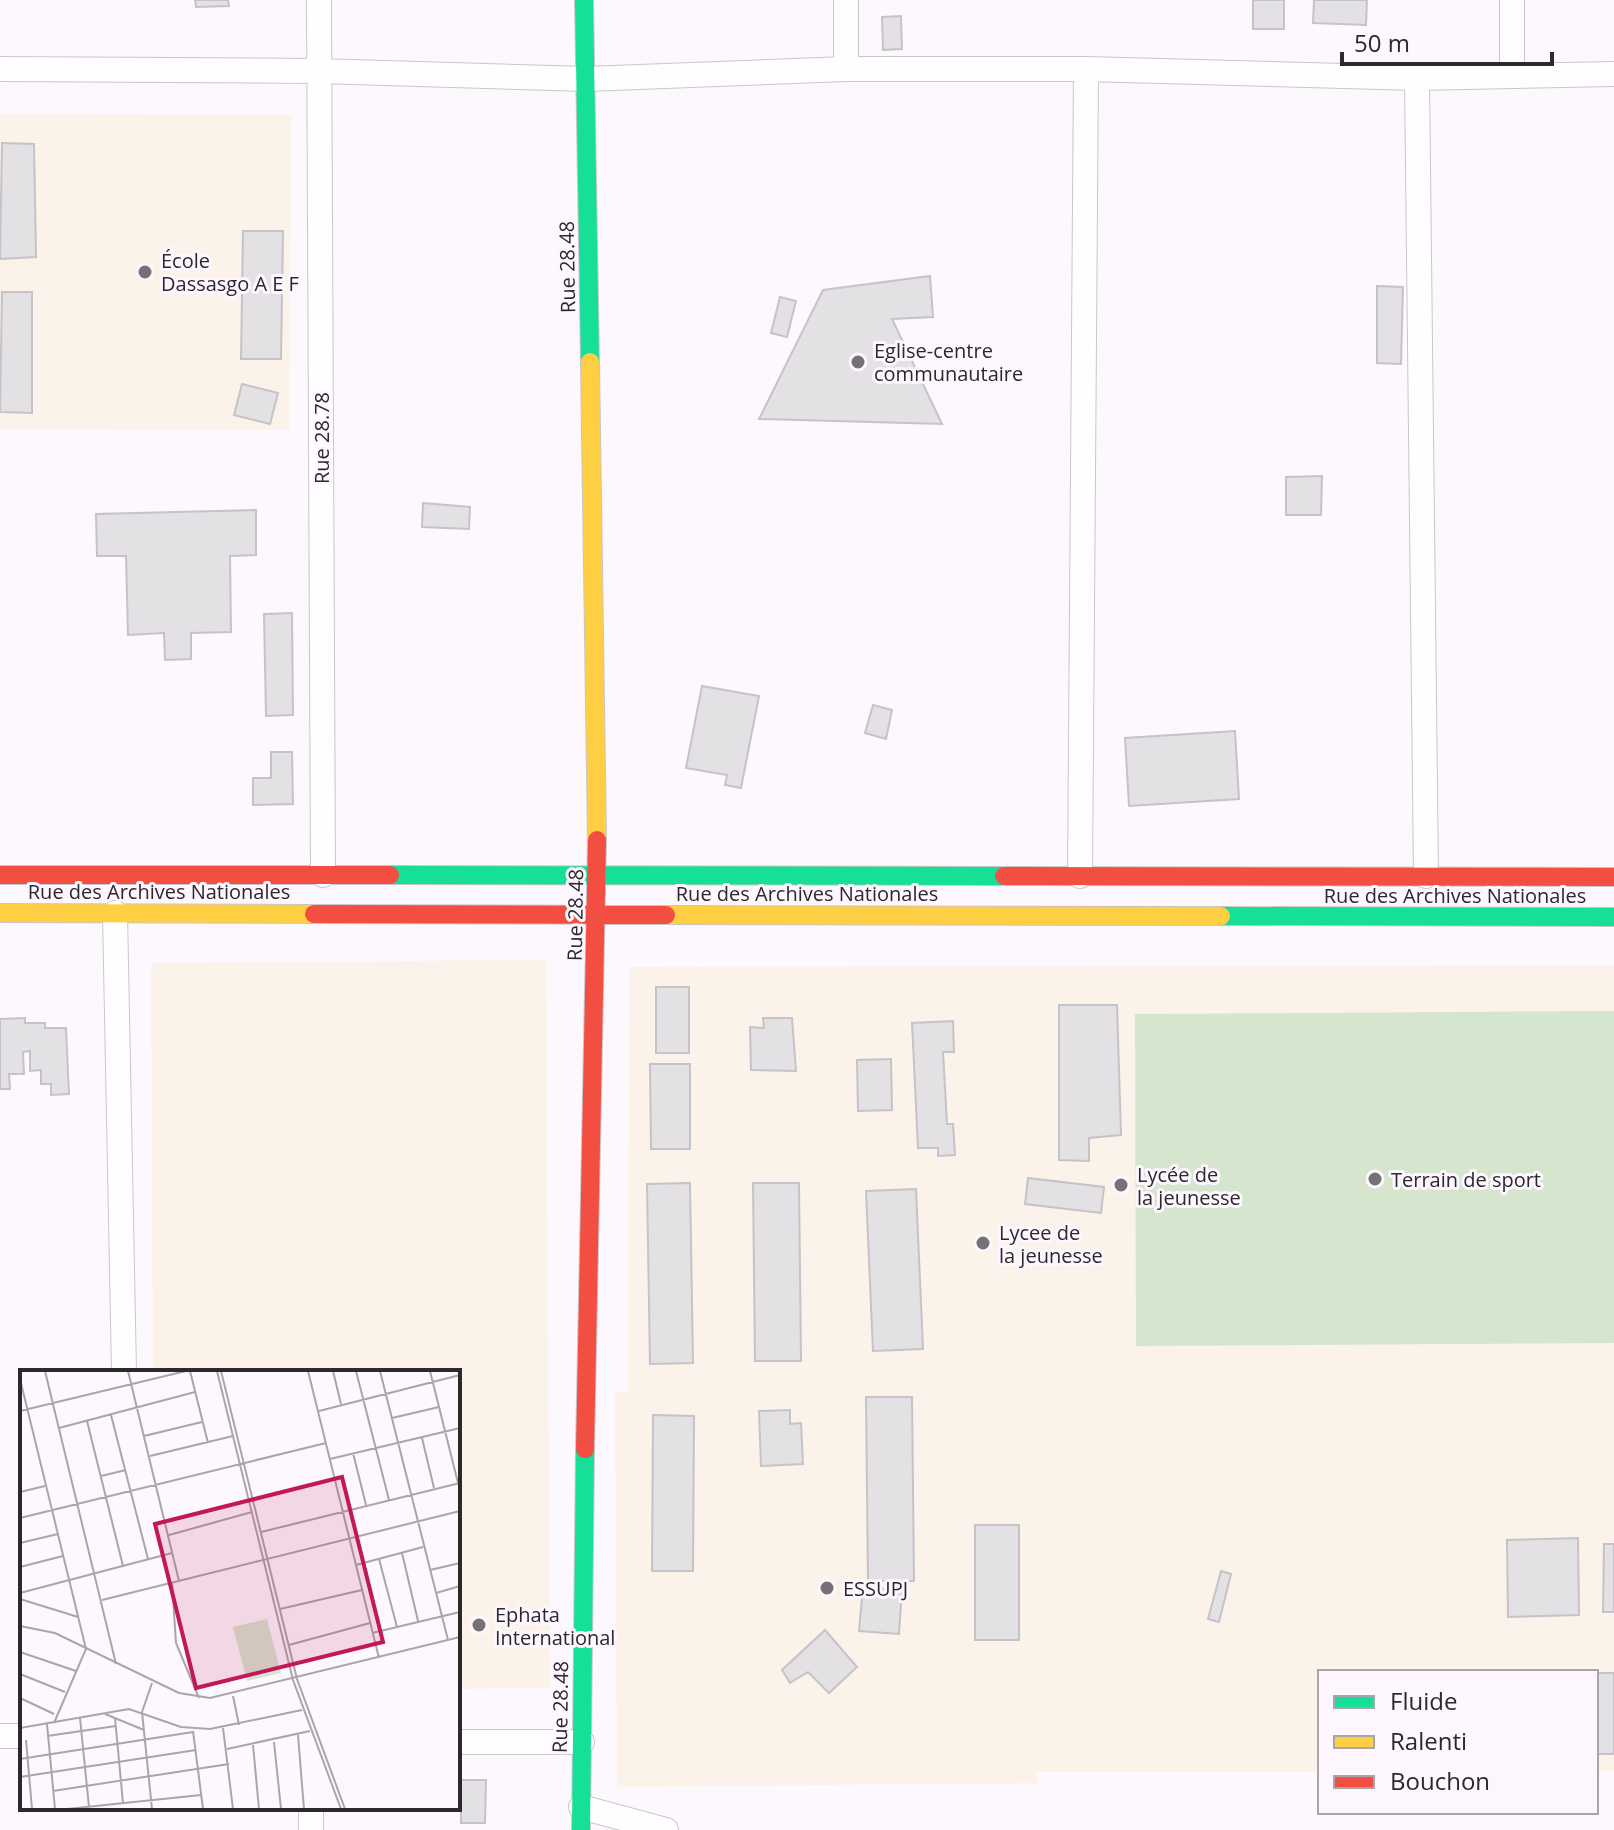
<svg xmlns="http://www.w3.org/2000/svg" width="1614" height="1830" font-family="'Open Sans',sans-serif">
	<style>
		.education { fill: #fbf2e9 }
		.green { fill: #d5e5ce }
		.building { fill: #e4e1e5; stroke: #c5c3c7; stroke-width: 2 }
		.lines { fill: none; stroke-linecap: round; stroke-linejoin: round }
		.street-casing { stroke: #cac6ca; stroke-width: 26 }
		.fast-casing { stroke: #cac6ca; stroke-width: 20 }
		.slow-casing { stroke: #cac6ca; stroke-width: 20 }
		.jam-casing { stroke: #cac6ca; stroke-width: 20 }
		.street { stroke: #fffeff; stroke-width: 24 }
		.fast { stroke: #16e098; stroke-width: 18 }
		.slow { stroke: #ffcf43; stroke-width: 18 }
		.jam { stroke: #f24e42; stroke-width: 18 }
		.poi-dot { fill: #757175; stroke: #fef6ff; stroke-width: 3 }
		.labels { text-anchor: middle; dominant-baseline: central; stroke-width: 6; stroke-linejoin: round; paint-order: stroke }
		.poi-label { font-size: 20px; fill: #2c292c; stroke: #fef6ff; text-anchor: start }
		.street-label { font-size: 20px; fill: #2c292c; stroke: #fef6ff }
		.inset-road { fill: none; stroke: #a9a5a9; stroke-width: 2 }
		.view { fill: #c2185b; fill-opacity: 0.15; stroke: #c2185b; stroke-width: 4 }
		.inset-edge { fill: none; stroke: #2c292c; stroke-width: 4 }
	</style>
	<rect width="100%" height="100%" fill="#fdf8fd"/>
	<path class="education" d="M 0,114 L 291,115 L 289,430 L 0,429 Z
		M 546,960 L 550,1688 L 458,1689 L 458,1372 L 153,1372 L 151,963 Z
		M 1614,965 L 1614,1771 L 1596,1771 L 1596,1672 L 1320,1672 L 1320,1772 L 1037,1772 L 1037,1783 L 617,1787 L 615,1393 L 628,1392 L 629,967 Z"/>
	<path class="green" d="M 1614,1011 L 1614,1343 L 1136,1346 L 1135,1014 Z"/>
	<path class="building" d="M 195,0 L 228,0 L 229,6 L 196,7 Z
		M 1253,0 L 1284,0 L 1284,29 L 1253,29 Z
		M 1314,0 L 1367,0 L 1366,25 L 1313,23 Z
		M 901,16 L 902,49 L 883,50 L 882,17 Z
		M 2,143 L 34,144 L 36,257 L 0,259 Z
		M 243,231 L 283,231 L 281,359 L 241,359 Z
		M 930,276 L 933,317 L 892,319 L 942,424 L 759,419 L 823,290 Z
		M 1377,286 L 1403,287 L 1401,364 L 1377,363 Z
		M 2,292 L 32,292 L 32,413 L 0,412 Z
		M 780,297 L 796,301 L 787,337 L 771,333 Z
		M 242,384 L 278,393 L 270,424 L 234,415 Z
		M 1322,476 L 1321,515 L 1286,515 L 1286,477 Z
		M 423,503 L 470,507 L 469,529 L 422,527 Z
		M 256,510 L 256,555 L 230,556 L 231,632 L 191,633 L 191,659 L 165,660 L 164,633 L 128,635 L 126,556 L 97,556 L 96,514 Z
		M 292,613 L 293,715 L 266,716 L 264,614 Z
		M 702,686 L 759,696 L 741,788 L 725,785 L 727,775 L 686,768 Z
		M 873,705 L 892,710 L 886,739 L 865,733 Z
		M 1235,731 L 1239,799 L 1129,806 L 1125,738 Z
		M 271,752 L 292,752 L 293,804 L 253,805 L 253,778 L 271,778 Z
		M 656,987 L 689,987 L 689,1053 L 656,1053 Z
		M 1059,1005 L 1117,1005 L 1121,1135 L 1089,1138 L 1089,1161 L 1059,1160 Z
		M 25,1018 L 25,1023 L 45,1023 L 45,1028 L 66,1028 L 69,1094 L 51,1095 L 51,1084 L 41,1084 L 41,1070 L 30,1071 L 30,1051 L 23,1052 L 24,1074 L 9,1074 L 10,1089 L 0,1089 L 0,1019 Z
		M 763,1018 L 792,1018 L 796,1071 L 751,1070 L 750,1027 L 764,1028 Z
		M 953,1021 L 954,1052 L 943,1052 L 947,1124 L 953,1124 L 955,1155 L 938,1156 L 938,1148 L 918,1148 L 912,1023 Z
		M 891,1059 L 892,1110 L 858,1111 L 857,1060 Z
		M 650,1064 L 690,1064 L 690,1149 L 651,1149 Z
		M 1028,1178 L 1104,1187 L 1101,1213 L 1025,1204 Z
		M 690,1183 L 693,1363 L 650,1364 L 647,1184 Z
		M 753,1183 L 799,1183 L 801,1361 L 755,1361 Z
		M 916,1189 L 923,1349 L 873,1351 L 866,1191 Z
		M 866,1397 L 912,1397 L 914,1581 L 868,1581 Z
		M 790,1410 L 790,1424 L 801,1423 L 803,1464 L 761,1466 L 759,1411 Z
		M 653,1415 L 694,1416 L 693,1571 L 652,1571 Z
		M 975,1525 L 1019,1525 L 1019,1640 L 975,1640 Z
		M 1578,1538 L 1579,1615 L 1508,1617 L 1507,1540 Z
		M 1604,1544 L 1614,1544 L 1614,1612 L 1603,1612 Z
		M 1221,1571 L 1231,1574 L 1219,1622 L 1208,1619 Z
		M 863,1587 L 902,1590 L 899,1634 L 859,1631 Z
		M 825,1630 L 857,1667 L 829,1693 L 808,1672 L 790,1683 L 782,1670 Z
		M 1596,1673 L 1614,1673 L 1614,1754 L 1598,1754 Z
		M 461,1780 L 486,1780 L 485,1823 L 461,1823 Z"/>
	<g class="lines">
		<g class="street-casing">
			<path id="street" d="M 319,0 L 323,875
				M 0,69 L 319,71 L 586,79 L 846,69 L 1086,69 L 1417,78 L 1614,74
				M 846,69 L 846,0
				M 1512,76 L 1512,0
				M 1417,78 L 1426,876
				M 1080,876 L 1086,69
				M 115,913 L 124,1372
				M 0,1736 L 22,1736
				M 458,1742 L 582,1742
				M 581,1807 L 666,1830
				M 311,1808 L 311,1830"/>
		</g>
		<g class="fast-casing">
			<path id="fast" d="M 584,0 L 590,362
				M 390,875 L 1004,876
				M 1221,916 L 1614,917
				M 581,1830 L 585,1449"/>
		</g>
		<g class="slow-casing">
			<path id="slow" d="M 590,362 L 597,840
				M 0,913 L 314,914
				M 666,915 L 1221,916"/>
		</g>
		<g class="jam-casing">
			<path id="jam" d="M 0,875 L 390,875
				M 1004,876 L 1614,877
				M 314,914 L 666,915
				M 585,1449 L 597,840"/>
		</g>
		<use href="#street" class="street"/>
		<use href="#fast" class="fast"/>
		<use href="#slow" class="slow"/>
		<use href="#jam" class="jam"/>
	</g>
	<g class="poi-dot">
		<circle cx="145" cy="272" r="8"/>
		<circle cx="858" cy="362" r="8"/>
		<circle cx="1375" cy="1179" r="8"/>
		<circle cx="1121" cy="1185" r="8"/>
		<circle cx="983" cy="1243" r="8"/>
		<circle cx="827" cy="1588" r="8"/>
		<circle cx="479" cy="1625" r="8"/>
	</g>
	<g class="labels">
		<g class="poi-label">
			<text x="161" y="260">École<tspan x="161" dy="23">Dassasgo A E F</tspan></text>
			<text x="874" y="350">Eglise-centre<tspan x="874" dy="23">communautaire</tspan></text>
			<text x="1137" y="1174">Lycée de<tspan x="1137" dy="23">la jeunesse</tspan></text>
			<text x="1391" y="1179">Terrain de sport</text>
			<text x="999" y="1232">Lycee de<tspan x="999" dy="23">la jeunesse</tspan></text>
			<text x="843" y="1588">ESSUPJ</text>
			<text x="495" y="1614">Ephata<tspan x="495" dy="23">International</tspan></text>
		</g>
		<g class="street-label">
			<text transform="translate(567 267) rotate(-91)">Rue 28.48</text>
			<text transform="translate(321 438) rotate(-90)">Rue 28.78</text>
			<text x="159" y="891">Rue des Archives Nationales</text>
			<text x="807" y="893">Rue des Archives Nationales</text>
			<text x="1455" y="895">Rue des Archives Nationales</text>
			<text transform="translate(575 915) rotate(-89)">Rue 28.48</text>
			<text transform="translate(560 1707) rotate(-89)">Rue 28.48</text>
		</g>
	</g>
	<g transform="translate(20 1370)">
		<rect width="440" height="440" fill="#fdf8fd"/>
		<path d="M 247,249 L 261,303 L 227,311 L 213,257 Z" fill="#d5e5ce"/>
		<path class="inset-road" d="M 25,1 L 96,294M 108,1 L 159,211M 170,1 L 188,73M 197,1 L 273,310 L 321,439M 201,1 L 277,309 L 325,439M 288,1 L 359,288M 313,1 L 321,34M 336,1 L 369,130M 360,1 L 428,270M 410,1 L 438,113M 0,9 L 66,279 L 34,353M 0,41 L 166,1M 299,41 L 440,5M 91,45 L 128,189M 372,48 L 419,37M 67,51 L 103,196M 39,58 L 175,22M 124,66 L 182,52M 402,68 L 414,118M 333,83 L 346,135M 130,86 L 213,66M 310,89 L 440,58M 81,106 L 106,100M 0,122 L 25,116M 0,148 L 306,73M 241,162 L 440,113M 149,165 L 232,142M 0,173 L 38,164M 382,183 L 398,251M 359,189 L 377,257M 336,195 L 403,177M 0,197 L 43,186M 410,200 L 440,193M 152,212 L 156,273 L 179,328M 0,223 L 152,183M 416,223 L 440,216M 0,229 L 58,247M 82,230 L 440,141M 260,239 L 342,220M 0,256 L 35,263 L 159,323 L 190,328 L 440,267M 352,263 L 440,242M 269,275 L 350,253M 0,282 L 56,301M 0,304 L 45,322M 132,313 L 122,342 L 132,439M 213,326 L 219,355M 0,328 L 34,344M 85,344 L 124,360M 60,348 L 69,437M 95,348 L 103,433M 27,354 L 35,439M 0,358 L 109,339 L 161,357 L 190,359 L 282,340M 203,358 L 213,439M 173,361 L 183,439M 278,365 L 284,439M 27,366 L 96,356M 6,370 L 12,439M 254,372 L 261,439M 233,375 L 239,439M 207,379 L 290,361M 0,389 L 173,362M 0,407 L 176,380M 33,421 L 209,394M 47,439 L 181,425"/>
		<path class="view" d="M 322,107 L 363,272 L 176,318 L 135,154 Z"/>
		<rect width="440" height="440" class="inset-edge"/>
	</g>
	<rect x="1318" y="1670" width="280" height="144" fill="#fef6ff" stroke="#aaa4ab" stroke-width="2"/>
	<rect x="1334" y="1696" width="40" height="12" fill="#16e098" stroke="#aaa4ab" stroke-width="2"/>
	<text x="1390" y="1710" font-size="24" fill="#2c292c">Fluide</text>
	<rect x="1334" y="1736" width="40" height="12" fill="#ffcf43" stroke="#aaa4ab" stroke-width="2"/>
	<text x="1390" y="1750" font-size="24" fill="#2c292c">Ralenti</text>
	<rect x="1334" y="1776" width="40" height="12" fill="#f24e42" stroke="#aaa4ab" stroke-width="2"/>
	<text x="1390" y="1790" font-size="24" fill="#2c292c">Bouchon</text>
	<path d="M1342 52v12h210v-12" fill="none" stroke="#2c292c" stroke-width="4"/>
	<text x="1354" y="52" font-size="24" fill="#2c292c" stroke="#fef6ff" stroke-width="6" paint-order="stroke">50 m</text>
</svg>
